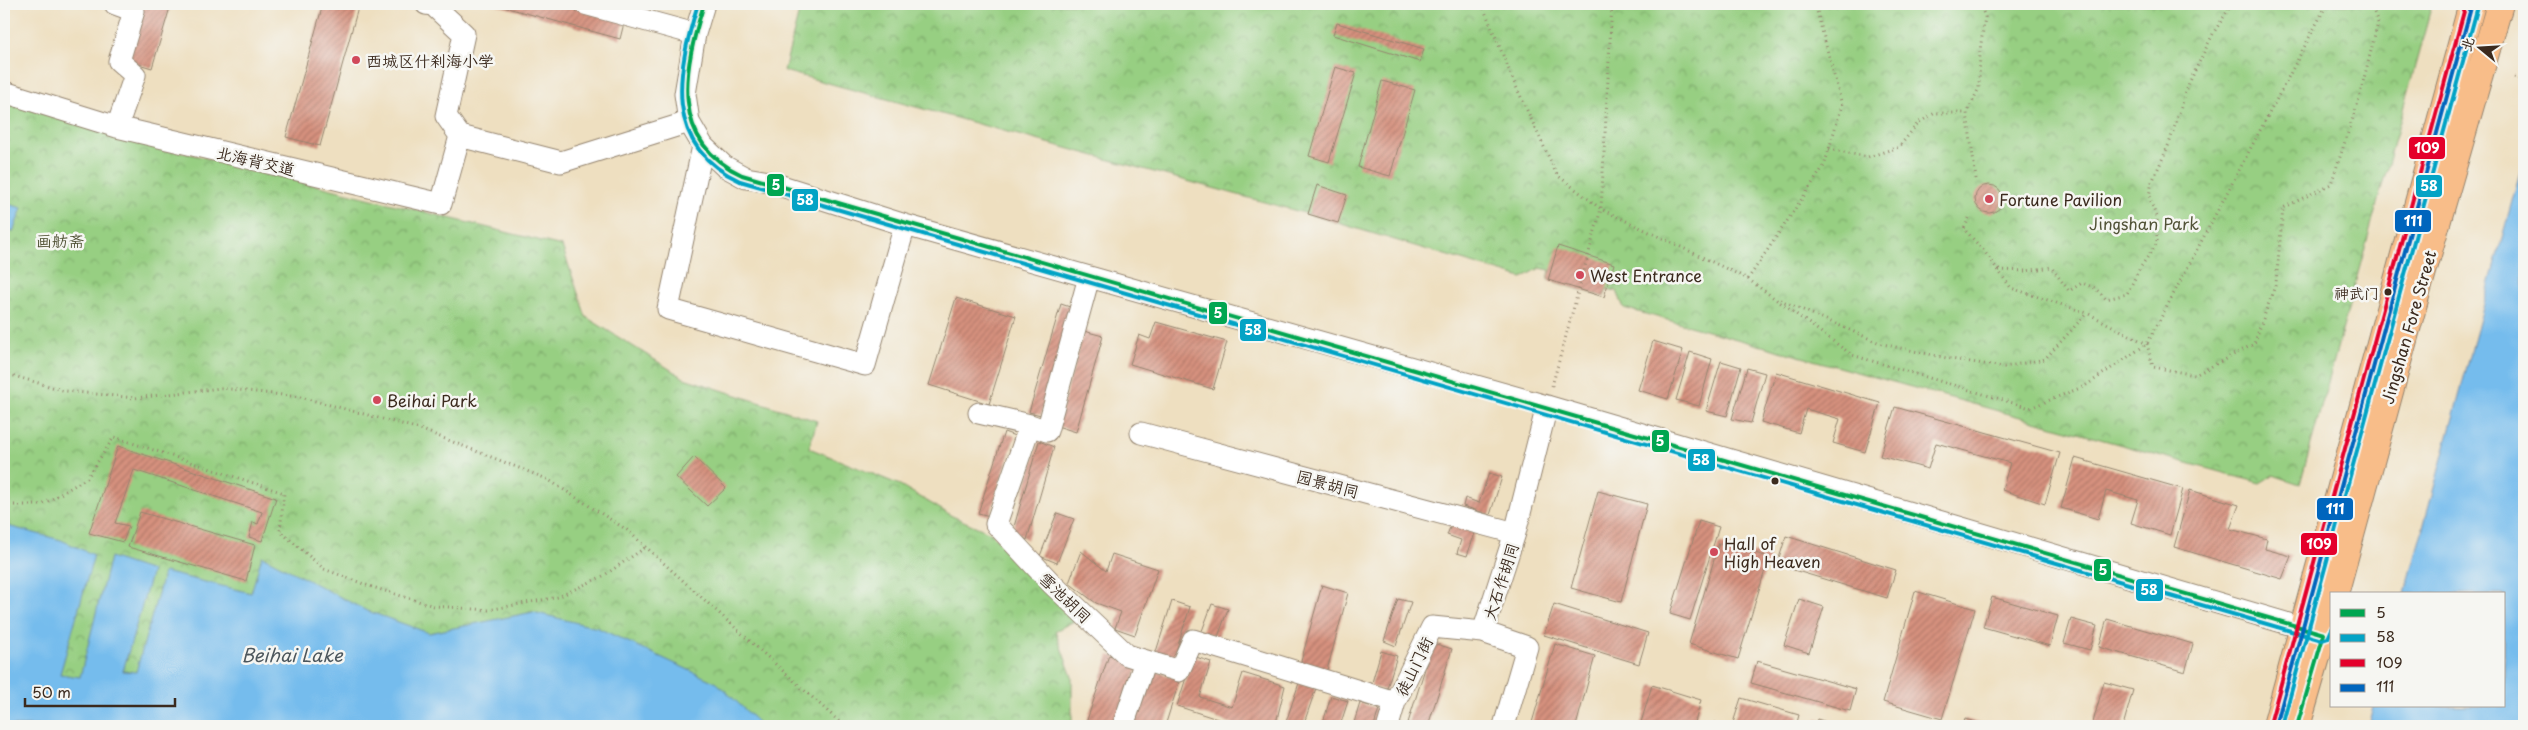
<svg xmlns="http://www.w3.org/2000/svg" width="2528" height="730" font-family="'Playpen Sans','LXGW WenKai TC',sans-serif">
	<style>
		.park { fill: url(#park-crowns); stroke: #697c50 }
		.water { fill: #75bced; stroke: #587386 }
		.building { fill: url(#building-hatch) }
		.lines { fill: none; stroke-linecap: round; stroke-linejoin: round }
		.minor-casing { stroke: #94846f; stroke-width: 23 }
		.major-casing { stroke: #94846f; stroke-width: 28 }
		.path { stroke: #94846f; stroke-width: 3; stroke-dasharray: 1 4; stroke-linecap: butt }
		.minor { stroke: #fff; stroke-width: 21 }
		.major { stroke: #f8bd89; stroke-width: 26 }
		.bus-1-casing { stroke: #f6f6f2; stroke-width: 8 }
		.bus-2-casing { stroke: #f6f6f2; stroke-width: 8 }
		.bus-3-casing { stroke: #f6f6f2; stroke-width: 8 }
		.bus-4-casing { stroke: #f6f6f2; stroke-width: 8 }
		.bus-1 { stroke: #00a651; stroke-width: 4 }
		.bus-2 { stroke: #03a3c5; stroke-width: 4 }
		.bus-3 { stroke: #e4002b; stroke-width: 4 }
		.bus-4 { stroke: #0065bd; stroke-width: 4 }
		.poi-dot { fill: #d1495b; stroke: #f6f6f2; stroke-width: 2 }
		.bus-dot { fill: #3b2a1e; stroke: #f6f6f2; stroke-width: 2 }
		.labels { text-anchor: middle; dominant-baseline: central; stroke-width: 5; stroke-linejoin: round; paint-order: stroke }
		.bus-label { font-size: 15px; fill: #3b2a1e; stroke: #f6f6f2; text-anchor: end }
		.poi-label { font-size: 16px; fill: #3b2a1e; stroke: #f6f6f2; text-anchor: start }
		.street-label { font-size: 16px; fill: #3b2a1e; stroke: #f6f6f2 }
		.park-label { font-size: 16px; fill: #525337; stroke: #f6f6f2 }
		.water-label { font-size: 18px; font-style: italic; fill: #4c565c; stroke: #f6f6f2 }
		.line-badge { stroke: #f6f6f2; stroke-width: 2 }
		.badge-label { font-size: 14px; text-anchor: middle; font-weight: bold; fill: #fff }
	</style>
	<defs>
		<pattern id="park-crowns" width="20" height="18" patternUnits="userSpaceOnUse" patternTransform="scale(1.25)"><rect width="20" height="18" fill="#97cf82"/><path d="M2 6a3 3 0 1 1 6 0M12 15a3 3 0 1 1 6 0" fill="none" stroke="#7ca86a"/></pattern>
		<pattern id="building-hatch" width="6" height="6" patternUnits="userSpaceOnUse" patternTransform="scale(1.25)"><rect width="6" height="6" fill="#d6917e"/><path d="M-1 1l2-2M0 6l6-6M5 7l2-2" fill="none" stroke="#af7767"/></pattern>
	</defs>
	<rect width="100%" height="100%" fill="#f6f6f2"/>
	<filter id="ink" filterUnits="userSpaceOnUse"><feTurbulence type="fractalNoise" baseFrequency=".02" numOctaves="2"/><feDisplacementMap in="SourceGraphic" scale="10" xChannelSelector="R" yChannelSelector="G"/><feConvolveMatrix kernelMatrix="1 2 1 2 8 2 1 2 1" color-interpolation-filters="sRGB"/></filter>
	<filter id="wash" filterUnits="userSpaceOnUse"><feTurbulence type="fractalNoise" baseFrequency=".0096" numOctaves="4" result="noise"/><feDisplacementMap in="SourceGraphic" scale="20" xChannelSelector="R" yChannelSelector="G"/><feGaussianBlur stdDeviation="1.12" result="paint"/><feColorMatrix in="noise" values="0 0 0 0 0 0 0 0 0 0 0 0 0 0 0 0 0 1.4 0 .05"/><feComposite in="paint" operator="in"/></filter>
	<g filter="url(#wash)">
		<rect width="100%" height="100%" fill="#eedfc0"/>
		<path class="park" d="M 801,4 L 2432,4 L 2300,484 L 2273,475 L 2260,483 L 1624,308 L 1617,291 L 1607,289 L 1604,297 L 1548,280 L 1550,270 L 1540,268 L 1522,278 L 1308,214 L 784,71 Z
			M 4,101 L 129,139 L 562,246 L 586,317 L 684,378 L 817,421 L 809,448 L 900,485 L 952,516 L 991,533 L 1076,620 L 1055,631 L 1072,677 L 1072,726 L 4,726 Z"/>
		<path class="water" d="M 2524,157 L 2524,726 L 2369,726 L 2374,706 L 2504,706 L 2504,594 L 2405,594 Z
			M 4,203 L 22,208 L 13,232 L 6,230 L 4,237 Z
			M 4,525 L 61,540 L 94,555 L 60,674 L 80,677 L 110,557 L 152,571 L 123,671 L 136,672 L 164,572 L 251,593 L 262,556 L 365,610 L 429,633 L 533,612 L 598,628 L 717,683 L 762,726 L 4,726 Z"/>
		<g id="blocks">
			<path class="building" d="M 141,4 L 171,4 L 152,68 L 125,60 Z
				M 323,4 L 359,4 L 320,146 L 286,137 Z
				M 493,4 L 570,4 L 625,19 L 620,39 Z
				M 1337,23 L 1424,49 L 1420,62 L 1333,35 Z
				M 1335,67 L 1356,73 L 1329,162 L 1309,156 Z
				M 1382,81 L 1415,90 L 1390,176 L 1358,167 Z
				M 1317,185 L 1347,195 L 1338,223 L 1308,214 Z
				M1975 199a14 14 0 1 1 28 0a14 14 0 1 1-28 0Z
				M 1558,246 L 1614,264 L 1604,297 L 1548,280 Z
				M 956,298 L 1016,316 L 989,404 L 929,385 Z
				M 1061,304 L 1073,308 L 1041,415 L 1029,412 Z
				M 1156,322 L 1227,342 L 1213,389 L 1130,364 L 1139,335 L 1150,339 Z
				M 1084,331 L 1103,336 L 1076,432 L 1057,426 Z
				M 1653,341 L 1683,350 L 1668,399 L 1638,390 Z
				M 1690,352 L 1712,359 L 1699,406 L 1676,400 Z
				M 1721,361 L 1741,367 L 1727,416 L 1706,411 Z
				M 1747,368 L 1765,373 L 1751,423 L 1732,419 Z
				M 1776,372 L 1880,403 L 1865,452 L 1833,443 L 1840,419 L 1806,409 L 1799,433 L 1761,422 Z
				M 1895,407 L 2060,453 L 2045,504 L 2002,490 L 2010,463 L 1936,443 L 1928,469 L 1880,456 Z
				M 1004,432 L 1015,436 L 990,516 L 978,513 Z
				M 1039,441 L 1054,447 L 1027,540 L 1013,530 Z
				M 118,446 L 276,498 L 262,541 L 249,537 L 253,522 L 258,524 L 262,512 L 134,470 L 115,523 L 129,526 L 123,542 L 89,533 Z
				M 694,457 L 726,488 L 707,506 L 676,477 Z
				M 2075,458 L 2183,489 L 2170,535 L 2131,523 L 2138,500 L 2106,491 L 2098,519 L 2061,508 Z
				M 1489,473 L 1502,477 L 1490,515 L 1463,506 L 1465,498 L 1479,503 Z
				M 2190,490 L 2239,505 L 2230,529 L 2267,539 L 2265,549 L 2291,556 L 2282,579 L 2174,547 Z
				M 1598,491 L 1647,504 L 1621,602 L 1571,588 Z
				M 140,512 L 255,545 L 246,581 L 128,547 Z
				M 1057,513 L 1074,519 L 1057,563 L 1040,556 Z
				M 1699,521 L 1719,527 L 1690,620 L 1670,614 Z
				M 1451,525 L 1475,533 L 1467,556 L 1457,553 L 1461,540 L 1447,535 Z
				M 1786,536 L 1896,570 L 1887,598 L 1777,565 Z
				M 1719,543 L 1769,557 L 1738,659 L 1689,644 Z
				M 1081,551 L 1106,571 L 1112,554 L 1158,569 L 1135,635 L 1115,628 L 1121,612 L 1096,603 L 1069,583 Z
				M 1322,585 L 1348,593 L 1327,670 L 1300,665 Z
				M 1915,591 L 1975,609 L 1942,719 L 1883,702 Z
				M 1992,597 L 2058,616 L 2050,646 L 1983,627 Z
				M 1398,599 L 1411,602 L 1396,646 L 1384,641 Z
				M 1799,599 L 1824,607 L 1809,653 L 1784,645 Z
				M 1172,601 L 1190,607 L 1172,664 L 1154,658 Z
				M 1212,604 L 1228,609 L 1218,637 L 1202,631 Z
				M 1554,604 L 1648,633 L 1639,664 L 1544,635 Z
				M 2071,619 L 2097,626 L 2090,650 L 2064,643 Z
				M 2107,619 L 2193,644 L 2185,672 L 2099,647 Z
				M 1433,643 L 1452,649 L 1428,726 L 1407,726 Z
				M 1555,644 L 1595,656 L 1576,726 L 1531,726 Z
				M 1381,651 L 1397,656 L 1386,691 L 1371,686 Z
				M 1109,655 L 1139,664 L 1118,726 L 1085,726 Z
				M 1193,656 L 1211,662 L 1200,697 L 1232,707 L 1243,673 L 1285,686 L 1276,723 L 1285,725 L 1299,683 L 1316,688 L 1303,726 L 1239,726 L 1177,706 Z
				M 1757,661 L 1856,689 L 1850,711 L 1751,683 Z
				M 1149,669 L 1180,679 L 1165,726 L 1140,726 L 1131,723 Z
				M 2104,682 L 2133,690 L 2123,726 L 2092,726 Z
				M 1652,685 L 1701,700 L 1694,726 L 1640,726 Z
				M 1331,696 L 1348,701 L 1340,726 L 1322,726 Z
				M 1741,698 L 1799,715 L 1796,726 L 1732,726 Z
				M 1360,703 L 1379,709 L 1374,726 L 1353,726 Z
				M 1817,719 L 1840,726 L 1815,726 Z
				M 1965,719 L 1989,726 L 1963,726 Z
				M 1715,722 L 1726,726 L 1714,726 Z"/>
		</g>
	</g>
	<g filter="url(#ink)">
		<use href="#blocks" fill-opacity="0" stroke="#94846f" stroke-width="1"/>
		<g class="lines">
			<g class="minor-casing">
				<path id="minor" d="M 115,4 L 134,11 L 119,61 L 135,75 L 117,127
					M 426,4 L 433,5 L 464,34 L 446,116 L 460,136 L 561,162 L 689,122
					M 585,4 L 695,34
					M 704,4 L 695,34 L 685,94 L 689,122 L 703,146 L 724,166 L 746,178 L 769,182 L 905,225 L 1547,406 L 2316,632
					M 4,92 L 117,127 L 441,204 L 460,136
					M 703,146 L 668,309 L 865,365 L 905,225
					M 1089,277 L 1047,431 L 1030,425 L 996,524 L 1052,584 L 1127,655 L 1179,671 L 1193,640 L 1395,702
					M 979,413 L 1030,425
					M 1141,433 L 1515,533
					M 1123,726 L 1145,661
					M 1388,726 L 1395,702 L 1432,627 L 1483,632
					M 1504,726 L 1527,647 L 1483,632 L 1515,533 L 1547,406"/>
			</g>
			<g class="major-casing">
				<path id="major" d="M 2335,594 L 2414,303 L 2500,4
					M 2276,726 L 2472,4
					M 2297,726 L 2332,605"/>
			</g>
			<path class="path" d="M 1482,4 L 1514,82 L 1557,175 L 1601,209 L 1748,279 L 1824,166 L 1842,105 L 1815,4
				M 2245,4 L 2251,4
				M 2514,77 L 2524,80
				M 1829,149 L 1868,157 L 1899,147 L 1918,123 L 1935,113 L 1967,113
				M 1976,179 L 1967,113 L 1979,88 L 1980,50 L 1985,17 L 1980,4
				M 1969,218 L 1964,229 L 1984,251 L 2011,288 L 2087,313 L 2147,344 L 2153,367 L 2195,375 L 2254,344 L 2276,283 L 2283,208 L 2331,184 L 2358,102 L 2378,23 L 2371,4
				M 1999,270 L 2026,271 L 2051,267 L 2069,291 L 2082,283 L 2095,288 L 2106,299 L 2127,294 L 2140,268 L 2157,243 L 2157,219 L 2149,196 L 2152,182 L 2169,144 L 2189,83 L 2214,32 L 2232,4
				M 1748,279 L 1852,355 L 2030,408 L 2085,386 L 2147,344 L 2327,4
				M 1780,300 L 1882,344 L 1951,359 L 2004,367 L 2045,359 L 2087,313
				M 4,373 L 66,391 L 135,398 L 221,388 L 300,397 L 420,429 L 547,479 L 627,530 L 844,726
				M 1552,386 L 1601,209 L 1612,4
				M 4,505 L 42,505 L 87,478 L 114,437 L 284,493 L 280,531 L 324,569 L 369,586 L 434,606 L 488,610 L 558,597 L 603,576 L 646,547"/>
			<use href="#minor" class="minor"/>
			<use href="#major" class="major"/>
			<g class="bus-1-casing">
				<path id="bus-1" d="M 704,4 C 684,68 668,141 742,175 L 2324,634
					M 2297,726 L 2324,634"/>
			</g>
			<g class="bus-2-casing">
				<path id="bus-2" d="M 698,4 C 677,71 662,146 740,181 L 2322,640 L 2328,638 L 2332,629
					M 2282,726 L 2478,6"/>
			</g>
			<g class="bus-3-casing">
				<path id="bus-3" d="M 2270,724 L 2466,4"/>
			</g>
			<g class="bus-4-casing">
				<path id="bus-4" d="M 2276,726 L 2472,4"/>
			</g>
			<use href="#bus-1" class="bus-1"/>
			<use href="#bus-2" class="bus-2"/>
			<use href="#bus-3" class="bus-3"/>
			<use href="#bus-4" class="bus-4"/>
		</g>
	</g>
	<g class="poi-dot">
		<circle cx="356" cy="60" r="5"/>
		<circle cx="1989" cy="199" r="5"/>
		<circle cx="1580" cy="275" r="5"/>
		<circle cx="377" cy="400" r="5"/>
		<circle cx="1714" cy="552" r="5"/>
	</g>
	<g class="bus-dot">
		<circle cx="2388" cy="292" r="4.5"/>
		<circle cx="1775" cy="481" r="4.5"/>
	</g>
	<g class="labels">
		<g class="bus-label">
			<text x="2379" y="292">神武门</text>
		</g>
		<g class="poi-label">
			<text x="366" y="60">西城区什刹海小学</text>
			<text x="1999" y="199">Fortune Pavilion</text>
			<text x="1590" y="275">West Entrance</text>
			<text x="387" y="400">Beihai Park</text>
			<text x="1724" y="543">Hall of<tspan x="1724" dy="18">High Heaven</tspan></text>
		</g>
		<g class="street-label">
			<text transform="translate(256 160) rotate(13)">北海背交道</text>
			<text transform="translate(2408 327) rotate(-74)">Jingshan Fore Street</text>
			<text transform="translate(1328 483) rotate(15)">园景胡同</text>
			<text transform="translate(1500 581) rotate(-72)">大石作胡同</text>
			<text transform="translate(1066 597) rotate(44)">雪池胡同</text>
			<text transform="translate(1413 666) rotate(-64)">徒山门街</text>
		</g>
		<g class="park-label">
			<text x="2144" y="223">Jingshan Park</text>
			<text x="60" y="240">画舫斋</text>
		</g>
		<g class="water-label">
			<text x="292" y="654">Beihai Lake</text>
		</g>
	</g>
	<g class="line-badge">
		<rect x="2408" y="136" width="38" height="24" rx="5" fill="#e4002b"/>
		<rect x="766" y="173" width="19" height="24" rx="5" fill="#00a651"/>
		<rect x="2415" y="174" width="28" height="24" rx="5" fill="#03a3c5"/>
		<rect x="791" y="188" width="28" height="24" rx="5" fill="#03a3c5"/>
		<rect x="2394" y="209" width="38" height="24" rx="5" fill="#0065bd"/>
		<rect x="1208" y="301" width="20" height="24" rx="5" fill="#00a651"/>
		<rect x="1239" y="318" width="28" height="24" rx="5" fill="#03a3c5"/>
		<rect x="1651" y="429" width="19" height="24" rx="5" fill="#00a651"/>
		<rect x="1687" y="448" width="29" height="24" rx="5" fill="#03a3c5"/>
		<rect x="2316" y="497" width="38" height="24" rx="5" fill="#0065bd"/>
		<rect x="2300" y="532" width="38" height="24" rx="5" fill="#e4002b"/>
		<rect x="2093" y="558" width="19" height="24" rx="5" fill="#00a651"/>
		<rect x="2135" y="578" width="29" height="24" rx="5" fill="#03a3c5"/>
	</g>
	<g class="badge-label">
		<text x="2427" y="153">109</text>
		<text x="776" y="190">5</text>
		<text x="2429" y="191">58</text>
		<text x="805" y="205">58</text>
		<text x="2413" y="226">111</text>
		<text x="1218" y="318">5</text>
		<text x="1253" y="335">58</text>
		<text x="1660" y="446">5</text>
		<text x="1701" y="465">58</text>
		<text x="2335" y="514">111</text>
		<text x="2319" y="549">109</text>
		<text x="2103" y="575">5</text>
		<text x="2149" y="595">58</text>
	</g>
	<rect width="2528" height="730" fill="none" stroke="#f6f6f2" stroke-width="20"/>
	<rect x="2330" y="592" width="175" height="115" fill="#f6f6f2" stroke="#aba49d"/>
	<rect x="2340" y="609" width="25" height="8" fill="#00a651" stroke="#aba49d"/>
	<text x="2376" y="618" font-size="15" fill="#3b2a1e">5</text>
	<rect x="2340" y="634" width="25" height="8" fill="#03a3c5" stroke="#aba49d"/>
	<text x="2376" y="642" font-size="15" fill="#3b2a1e">58</text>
	<rect x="2340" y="659" width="25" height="8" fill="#e4002b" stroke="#aba49d"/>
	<text x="2376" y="668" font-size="15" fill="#3b2a1e">109</text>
	<rect x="2340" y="684" width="25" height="8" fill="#0065bd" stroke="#aba49d"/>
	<text x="2376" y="692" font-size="15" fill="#3b2a1e">111</text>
	<g transform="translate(2480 48) rotate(288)" stroke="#f6f6f2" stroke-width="4" paint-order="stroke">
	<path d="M0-4L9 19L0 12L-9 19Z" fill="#3b2a1e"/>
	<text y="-8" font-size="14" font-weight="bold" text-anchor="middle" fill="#3b2a1e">北</text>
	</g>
	<path d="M25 698v8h150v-8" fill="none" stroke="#3b2a1e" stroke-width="2.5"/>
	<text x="32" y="698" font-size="15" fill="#3b2a1e" stroke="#f6f6f2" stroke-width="4" paint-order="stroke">50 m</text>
</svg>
